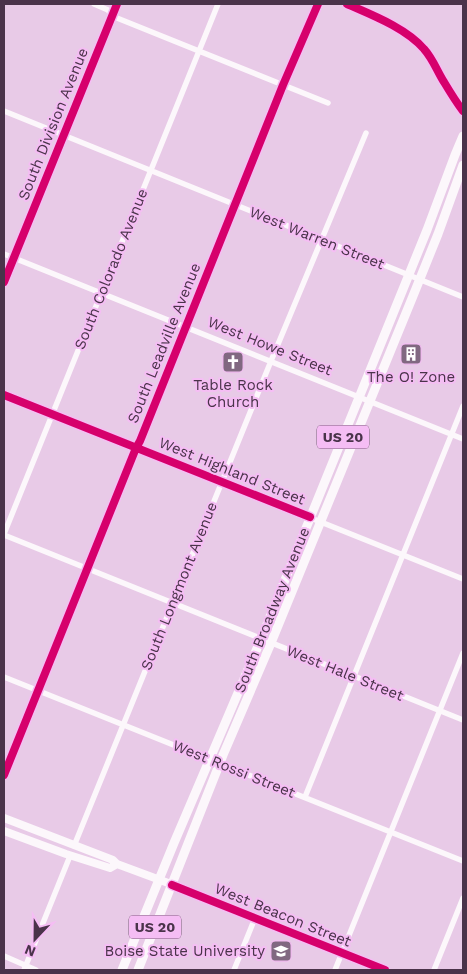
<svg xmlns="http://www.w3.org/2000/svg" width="467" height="974" font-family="'Work Sans',sans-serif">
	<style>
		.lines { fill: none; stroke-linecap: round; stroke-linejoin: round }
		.minor { stroke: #fcf7fb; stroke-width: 5.5 }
		.tertiary { stroke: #fcf7fb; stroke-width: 8 }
		.primary { stroke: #fcf7fb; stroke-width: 9 }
		.cycleway-casing { stroke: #f5bdf4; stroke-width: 11 }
		.cycleway { stroke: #d6006c; stroke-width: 8 }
		.labels { text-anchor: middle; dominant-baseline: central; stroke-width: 4; stroke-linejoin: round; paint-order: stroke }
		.shield { fill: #f5bdf4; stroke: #7d5c7d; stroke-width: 1 }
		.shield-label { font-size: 14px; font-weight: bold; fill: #4a334a }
		.street-label { font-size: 15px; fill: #4a334a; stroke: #f5bdf4 }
		.poi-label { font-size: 15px; fill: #4a334a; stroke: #f5bdf4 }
	</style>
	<rect width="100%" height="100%" fill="#e8cae7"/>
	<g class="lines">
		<path class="minor" d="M 94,4 L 108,10 L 112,16 L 328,103
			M 4,111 L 463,297
			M 4,254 L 463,439
			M 4,282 L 117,4
			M 4,395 L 463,579
			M 4,534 L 218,4
			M 4,535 L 463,720
			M 4,677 L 463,861
			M 4,775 L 136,448 L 140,441 L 283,85 L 318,4
			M 305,797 L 463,406
			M 74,846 L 271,361 L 366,133
			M 4,956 L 36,970
			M 24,970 L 70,856
			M 234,970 L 255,918
			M 335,970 L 463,653
			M 434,970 L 463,898"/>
		<path class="tertiary" d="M 347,4 C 372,15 406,28 424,49 C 433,59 437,71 444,82 C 450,92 456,102 463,111
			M 4,818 L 113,860 L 117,864 L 179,887 L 385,970
			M 4,831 L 66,854 L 110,868 L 117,864"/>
		<path class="primary" d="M 122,970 L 174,843 L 261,639 L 427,230 L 455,155 L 463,136
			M 138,970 L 223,755 L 271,643 L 413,296 L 438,234 L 463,165"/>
		<g class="cycleway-casing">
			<path id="cycleway" d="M 347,4 C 372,15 406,28 424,49 C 433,59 437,71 444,82 C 450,92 456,102 463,111
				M 4,282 L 117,4
				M 4,395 L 310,517
				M 4,775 L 136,448 L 140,441 L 283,85 L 318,4
				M 172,885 L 385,970"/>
		</g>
		<use href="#cycleway" class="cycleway"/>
	</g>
	<defs>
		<g id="building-square" transform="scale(1.125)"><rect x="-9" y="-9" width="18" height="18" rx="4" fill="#816881" stroke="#f5bdf4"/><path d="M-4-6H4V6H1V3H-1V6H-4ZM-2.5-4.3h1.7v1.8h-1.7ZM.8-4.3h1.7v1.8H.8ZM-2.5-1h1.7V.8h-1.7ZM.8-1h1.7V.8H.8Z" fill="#fff"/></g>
		<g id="church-square" transform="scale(1.125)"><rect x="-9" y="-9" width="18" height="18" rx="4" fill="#816881" stroke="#f5bdf4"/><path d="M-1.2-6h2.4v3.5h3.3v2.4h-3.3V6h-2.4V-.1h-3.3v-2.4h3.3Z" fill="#fff"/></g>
		<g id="university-square" transform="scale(1.125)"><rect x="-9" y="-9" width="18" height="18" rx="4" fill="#816881" stroke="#f5bdf4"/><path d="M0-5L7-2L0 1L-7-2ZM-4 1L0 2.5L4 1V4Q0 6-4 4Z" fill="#fff"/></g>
	</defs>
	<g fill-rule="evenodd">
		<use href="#building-square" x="411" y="354"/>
		<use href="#church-square" x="233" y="362"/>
		<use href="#university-square" x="281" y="951"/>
	</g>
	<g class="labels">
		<g class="shield">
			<rect x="317" y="425.5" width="52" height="23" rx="4"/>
			<rect x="129" y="915.5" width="52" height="23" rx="4"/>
		</g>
		<g class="shield-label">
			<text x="343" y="437">US 20</text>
			<text x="155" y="927">US 20</text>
		</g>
		<g class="street-label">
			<text transform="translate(53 124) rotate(-68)">South Division Avenue</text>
			<text transform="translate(317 238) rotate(22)">West Warren Street</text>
			<text transform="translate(111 269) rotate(-68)">South Colorado Avenue</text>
			<text transform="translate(164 343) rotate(-68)">South Leadville Avenue</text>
			<text transform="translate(270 346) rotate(22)">West Howe Street</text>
			<text transform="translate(232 471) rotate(22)">West Highland Street</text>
			<text transform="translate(179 586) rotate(-68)">South Longmont Avenue</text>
			<text transform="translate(272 610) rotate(-68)">South Broadway Avenue</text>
			<text transform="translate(345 673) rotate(22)">West Hale Street</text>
			<text transform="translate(234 769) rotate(22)">West Rossi Street</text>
			<text transform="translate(283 915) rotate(22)">West Beacon Street</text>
		</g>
		<g class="poi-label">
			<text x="411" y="377">The O! Zone</text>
			<text x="233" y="385">Table Rock<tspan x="233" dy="17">Church</tspan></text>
			<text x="265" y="951" text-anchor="end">Boise State University</text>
		</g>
	</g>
	<rect width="467" height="974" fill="none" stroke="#4a334a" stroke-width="10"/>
	<g transform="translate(35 939) rotate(202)" stroke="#f5bdf4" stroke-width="4" paint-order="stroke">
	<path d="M0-4L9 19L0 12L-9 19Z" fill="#4a334a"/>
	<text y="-8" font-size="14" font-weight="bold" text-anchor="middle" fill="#4a334a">N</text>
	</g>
</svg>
